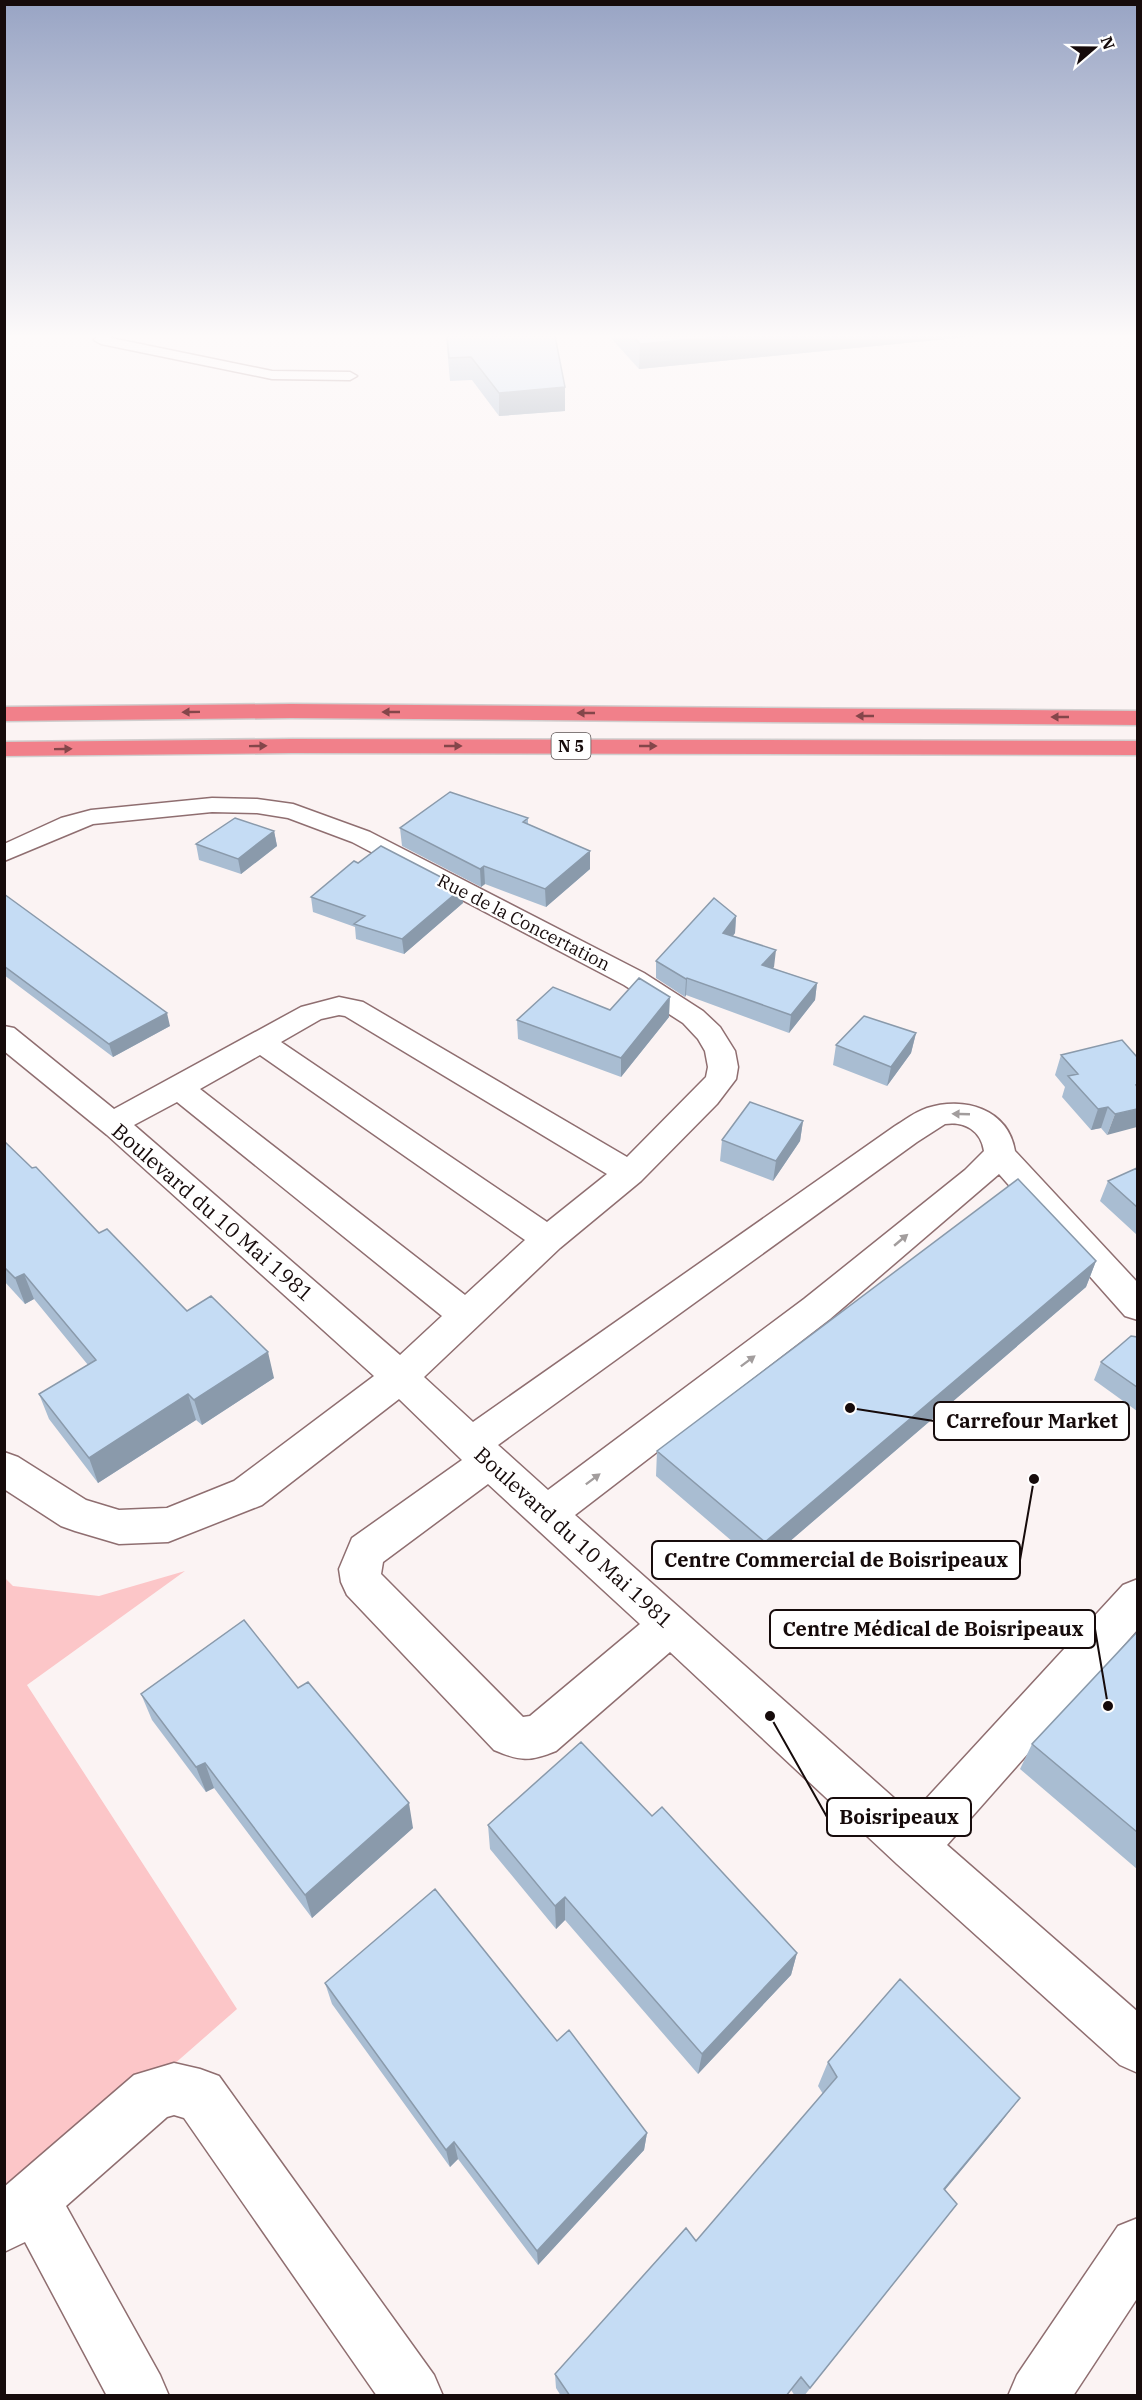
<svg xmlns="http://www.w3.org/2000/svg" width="1142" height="2400" font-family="'IBM Plex Serif',serif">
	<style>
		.green { fill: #fcc6c8 }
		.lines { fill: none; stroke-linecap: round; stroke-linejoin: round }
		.minor-casing { stroke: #8f6e70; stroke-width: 3 }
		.highway-casing { stroke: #d0cece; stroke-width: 3 }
		.minor { fill: #fff; fill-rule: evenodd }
		.highway { fill: #f1808a; fill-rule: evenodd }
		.wall { fill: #a9bdd2 }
		.shaded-wall { fill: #8a9aab }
		.building { fill: #c5dcf4; stroke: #8a9aab; stroke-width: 1.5 }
		.oneway { fill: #84464a }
		.oneway2 { fill: #a29d9d }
		.labels { text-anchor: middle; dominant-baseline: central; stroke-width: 4.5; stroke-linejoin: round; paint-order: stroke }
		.shield { fill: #fff; stroke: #5c5454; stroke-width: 1.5 }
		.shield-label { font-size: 16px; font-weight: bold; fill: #160b0b }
		.street-label { font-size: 18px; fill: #160b0b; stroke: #fff }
		.near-street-label { font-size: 21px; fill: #160b0b; stroke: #fff }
		.leader { fill: none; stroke: #160b0b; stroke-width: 2 }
		.callout-dot { fill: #160b0b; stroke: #fff; stroke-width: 2 }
		.callout { fill: #fff; stroke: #160b0b; stroke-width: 2 }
		.callout-label { font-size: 20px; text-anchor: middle; font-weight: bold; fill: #160b0b }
	</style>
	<rect width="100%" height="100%" fill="#fbf3f3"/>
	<path class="green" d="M 185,1571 L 27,1685 L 237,2009 L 4,2213 L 4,1577 L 13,1586 L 99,1596 Z"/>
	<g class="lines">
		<g class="minor-casing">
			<path id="minor" d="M 97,336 L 112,336 L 111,338 L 272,371 L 350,372 L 357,376 L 350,380 L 272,379 L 101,344 L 94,340 Z
				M 212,798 L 257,799 L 293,804 L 370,832 L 644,973 L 703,1011 L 720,1027 L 735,1051 L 738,1067 L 736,1079 L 717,1104 L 641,1181 L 560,1248 L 424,1377 L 473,1422 L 895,1126 C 905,1120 915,1112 927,1108 C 964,1096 1008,1109 1015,1151 L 1138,1283 L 1138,1320 L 1125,1316 L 999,1174 L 830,1319 L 575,1515 L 912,1814 L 1123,1585 L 1138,1579 L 1138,1629 L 947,1845 L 1138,2012 L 1138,2073 L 1120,2065 L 897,1864 L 670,1652 L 556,1751 C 529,1762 520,1761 494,1750 L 347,1595 L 341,1582 L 339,1569 L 352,1538 L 462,1460 L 399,1399 L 262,1505 L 168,1542 L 119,1544 L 75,1531 L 61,1526 L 4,1489 L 4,1452 L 18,1457 L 86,1500 L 119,1510 L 167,1508 L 234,1481 L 374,1376 L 107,1135 L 4,1051 L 4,1026 L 14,1028 L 114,1109 L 301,1007 L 339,997 L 363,1002 L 627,1157 L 706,1077 L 708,1067 L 705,1051 L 698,1039 L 683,1023 L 624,985 L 352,842 L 288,818 L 257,813 L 212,812 L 93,824 L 4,861 L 4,844 L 61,818 L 91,810 ZM 339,1015 L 345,1016 L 607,1174 L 547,1222 L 281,1042 L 321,1019 ZM 260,1055 L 525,1240 L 465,1295 L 200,1089 ZM 177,1102 L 442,1316 L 400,1355 L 134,1125 ZM 945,1124 C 965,1121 981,1131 984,1151 L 965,1170 L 804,1299 L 548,1490 L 498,1445 L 917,1142 ZM 488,1484 L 640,1624 L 530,1716 L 523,1717 L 381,1574 L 383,1562 Z
				M 174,2063 L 200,2069 L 219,2076 L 434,2375 L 443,2396 L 377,2396 L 184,2118 L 174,2115 L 167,2117 L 66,2206 L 160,2375 L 169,2396 L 107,2396 L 25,2242 L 4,2252 L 4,2187 L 134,2075 Z
				M 1138,2218 L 1138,2297 L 1073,2396 L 1008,2396 L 1017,2375 L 1118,2226 Z"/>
		</g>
		<g class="highway-casing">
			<path id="highway" d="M 291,704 L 1138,711 L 1138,725 L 291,718 L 4,721 L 4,707 Z
				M 292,739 L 1138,741 L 1138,755 L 292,753 L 4,756 L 4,742 Z"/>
		</g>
		<use href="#minor" class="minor"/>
		<use href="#highway" class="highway"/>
	</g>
	<path class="wall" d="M 446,336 L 555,336 L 565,411 L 499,416 L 472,380 L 450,381 Z
		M 609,336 L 978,336 L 639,369 Z
		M 528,818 L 528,824 L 590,851 L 590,869 L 546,907 L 485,884 L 481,887 L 402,846 L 400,828 Z
		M 274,831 L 277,846 L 241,874 L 199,860 L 196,844 Z
		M 4,894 L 170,1026 L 113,1057 L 4,975 Z
		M 311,897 L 463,903 L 404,954 L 356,939 L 355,927 L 313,912 Z
		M 736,916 L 735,933 L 733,936 L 774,967 L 772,968 L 817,983 L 815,1000 L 789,1033 L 686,995 L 685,997 L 656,978 L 656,961 Z
		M 610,1010 L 669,1017 L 621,1077 L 518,1039 L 517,1020 Z
		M 916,1033 L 911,1053 L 887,1086 L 833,1065 L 836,1045 Z
		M 1061,1055 L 1137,1057 L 1107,1135 L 1101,1128 L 1091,1130 L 1062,1097 L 1065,1087 L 1055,1075 Z
		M 803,1121 L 800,1141 L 773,1181 L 720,1161 L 722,1140 Z
		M 4,1141 L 99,1233 L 187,1311 L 274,1378 L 202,1425 L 196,1420 L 98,1483 L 49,1419 L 39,1394 L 88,1365 L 34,1299 L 25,1304 L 4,1281 Z
		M 1137,1168 L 1137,1235 L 1100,1201 L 1108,1181 Z
		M 1096,1261 L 1086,1287 L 761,1566 L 656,1476 L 657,1451 Z
		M 1137,1337 L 1137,1411 L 1094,1380 L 1101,1362 Z
		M 1137,1632 L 1137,1869 L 1020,1769 L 1032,1744 Z
		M 298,1688 L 413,1828 L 312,1918 L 214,1788 L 206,1792 L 152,1720 L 141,1694 Z
		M 652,1816 L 797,1953 L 791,1975 L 698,2074 L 565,1920 L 556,1929 L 490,1849 L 488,1825 Z
		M 325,1983 L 557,2041 L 647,2133 L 644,2150 L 538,2265 L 458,2159 L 450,2167 L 332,2004 Z
		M 828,2062 L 1002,2121 L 945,2190 L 957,2204 L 804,2396 L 795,2396 L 791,2390 L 786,2396 L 561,2396 L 556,2388 L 555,2374 L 696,2241 L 823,2094 L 818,2086 Z"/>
	<path class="shaded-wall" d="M 727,336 L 978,336 L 639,369 L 640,344 Z
		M 565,387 L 565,411 L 499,416 L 499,393 Z
		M 274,831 L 277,846 L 241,874 L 238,859 Z
		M 590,851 L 590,869 L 546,907 L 545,889 Z
		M 484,866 L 485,884 L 481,887 L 480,869 Z
		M 462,888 L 463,903 L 404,954 L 402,939 Z
		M 736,916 L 735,933 L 722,949 L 723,933 Z
		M 776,950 L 774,967 L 760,982 L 762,965 Z
		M 687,978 L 686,995 L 685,997 L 686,979 Z
		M 817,983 L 815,1000 L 789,1033 L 791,1015 Z
		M 670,997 L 669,1017 L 621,1077 L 621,1058 Z
		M 167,1013 L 170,1026 L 113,1057 L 109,1044 Z
		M 916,1033 L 911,1053 L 887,1086 L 891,1067 Z
		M 1108,1107 L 1101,1128 L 1091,1130 L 1098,1109 Z
		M 1137,1109 L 1137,1127 L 1107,1135 L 1115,1114 Z
		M 803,1121 L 800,1141 L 773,1181 L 776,1161 Z
		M 1096,1261 L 1086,1287 L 761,1566 L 765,1542 Z
		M 24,1274 L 34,1299 L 25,1304 L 15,1278 Z
		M 268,1352 L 274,1378 L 202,1425 L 194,1400 Z
		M 188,1394 L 196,1420 L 98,1483 L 89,1458 Z
		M 205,1763 L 214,1788 L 206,1792 L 196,1767 Z
		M 409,1803 L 413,1828 L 312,1918 L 305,1895 Z
		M 565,1897 L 565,1920 L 556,1929 L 555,1906 Z
		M 797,1953 L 791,1975 L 698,2074 L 702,2054 Z
		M 1020,2098 L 1002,2121 L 929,2209 L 944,2189 Z
		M 647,2133 L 644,2150 L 538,2265 L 537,2251 Z
		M 454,2142 L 458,2159 L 450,2167 L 446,2150 Z"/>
	<path class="building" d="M 447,336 L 555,336 L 565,387 L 499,393 L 471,357 L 449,358 Z
		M 633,336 L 727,336 L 640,344 Z
		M 450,792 L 528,818 L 523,822 L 590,851 L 545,889 L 484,866 L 480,869 L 400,828 Z
		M 235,818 L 274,831 L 238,859 L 196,844 Z
		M 381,846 L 462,888 L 402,939 L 354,924 L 365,916 L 311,897 L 354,861 L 358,863 Z
		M 4,894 L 167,1013 L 109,1044 L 4,966 Z
		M 714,898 L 736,916 L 723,933 L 776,950 L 762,965 L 817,983 L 791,1015 L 687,978 L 686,979 L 656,961 Z
		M 639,978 L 670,997 L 621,1058 L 517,1020 L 553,987 L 610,1010 Z
		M 864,1016 L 916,1033 L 891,1067 L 836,1045 Z
		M 1122,1040 L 1137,1057 L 1137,1085 L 1136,1085 L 1137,1087 L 1137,1109 L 1115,1114 L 1108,1107 L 1098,1109 L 1068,1076 L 1078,1074 L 1061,1055 Z
		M 750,1102 L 803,1121 L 776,1161 L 722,1140 Z
		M 4,1141 L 32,1168 L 36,1167 L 99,1233 L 107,1229 L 187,1311 L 211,1296 L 268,1352 L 194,1400 L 188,1394 L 89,1458 L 39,1394 L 96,1360 L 24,1274 L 15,1278 L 4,1267 Z
		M 1137,1168 L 1137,1207 L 1108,1181 Z
		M 1018,1179 L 1096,1261 L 765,1542 L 657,1451 Z
		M 1131,1336 L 1137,1337 L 1137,1387 L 1101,1362 Z
		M 244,1620 L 298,1688 L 308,1682 L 409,1803 L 305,1895 L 205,1763 L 196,1767 L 141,1694 Z
		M 1137,1632 L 1137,1832 L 1032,1744 Z
		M 581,1742 L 652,1816 L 662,1807 L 797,1953 L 702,2054 L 565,1897 L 555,1906 L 488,1825 Z
		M 435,1889 L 557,2041 L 569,2030 L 647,2133 L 537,2251 L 454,2142 L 446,2150 L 325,1983 Z
		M 900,1979 L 1020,2098 L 944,2189 L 957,2204 L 810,2388 L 801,2377 L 786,2396 L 570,2396 L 555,2374 L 686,2228 L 696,2241 L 837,2077 L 828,2062 Z"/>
	<defs><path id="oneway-solid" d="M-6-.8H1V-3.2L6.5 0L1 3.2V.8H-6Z" transform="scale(1.5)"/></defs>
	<g class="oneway">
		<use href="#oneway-solid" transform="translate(191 712) rotate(179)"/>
		<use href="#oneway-solid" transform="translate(391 712) rotate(-180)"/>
		<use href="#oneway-solid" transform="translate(586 713) rotate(-180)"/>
		<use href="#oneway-solid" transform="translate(865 716) rotate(-180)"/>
		<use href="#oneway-solid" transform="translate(1060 717) rotate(-180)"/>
		<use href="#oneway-solid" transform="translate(258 746) rotate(-1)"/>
		<use href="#oneway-solid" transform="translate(453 746)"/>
		<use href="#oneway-solid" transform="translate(648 746)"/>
		<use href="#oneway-solid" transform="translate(63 749) rotate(-1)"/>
	</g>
	<g class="oneway2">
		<use href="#oneway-solid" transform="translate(961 1114) rotate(-178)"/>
		<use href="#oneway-solid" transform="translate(901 1240) rotate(-40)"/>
		<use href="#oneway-solid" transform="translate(748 1361) rotate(-37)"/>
		<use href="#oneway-solid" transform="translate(593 1479) rotate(-37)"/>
	</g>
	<linearGradient id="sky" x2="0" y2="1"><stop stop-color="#98a4c4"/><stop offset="0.5" stop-color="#fdfafa"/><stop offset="1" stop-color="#fdfafa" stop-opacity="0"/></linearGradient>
	<rect width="1142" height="672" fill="url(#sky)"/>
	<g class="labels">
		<rect class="shield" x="551.5" y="733" width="39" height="26" rx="4.5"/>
		<g class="shield-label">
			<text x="571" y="746">N 5</text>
		</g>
		<g class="street-label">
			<text transform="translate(524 922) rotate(27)">Rue de la Concertation</text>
		</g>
		<g class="near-street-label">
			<text transform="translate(213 1212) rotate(41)">Boulevard du 10 Mai 1981</text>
			<text transform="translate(574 1537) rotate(42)">Boulevard du 10 Mai 1981</text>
		</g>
	</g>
	<path class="leader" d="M850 1408L934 1421M1034 1479L1020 1560M1108 1706L1095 1629M770 1716L827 1817"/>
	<g class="callout-dot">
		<circle cx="850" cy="1408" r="6"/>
		<circle cx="1034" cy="1479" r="6"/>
		<circle cx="1108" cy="1706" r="6"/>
		<circle cx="770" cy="1716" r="6"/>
	</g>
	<g class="callout">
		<rect x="934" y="1402" width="195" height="38" rx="6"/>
		<rect x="652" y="1541" width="368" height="38" rx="6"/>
		<rect x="770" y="1610" width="325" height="38" rx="6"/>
		<rect x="827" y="1798" width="144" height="38" rx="6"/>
	</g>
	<g class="callout-label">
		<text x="1032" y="1428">Carrefour Market</text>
		<text x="836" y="1567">Centre Commercial de Boisripeaux</text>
		<text x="933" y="1636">Centre Médical de Boisripeaux</text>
		<text x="899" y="1824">Boisripeaux</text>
	</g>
	<rect width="1142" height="2400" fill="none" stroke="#160b0b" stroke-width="12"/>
	<g transform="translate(1094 48) rotate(70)" stroke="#ffffff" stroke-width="4.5" paint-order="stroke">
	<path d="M0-4.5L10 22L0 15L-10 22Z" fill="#160b0b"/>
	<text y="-9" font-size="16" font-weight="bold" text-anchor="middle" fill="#160b0b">N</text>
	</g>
</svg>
